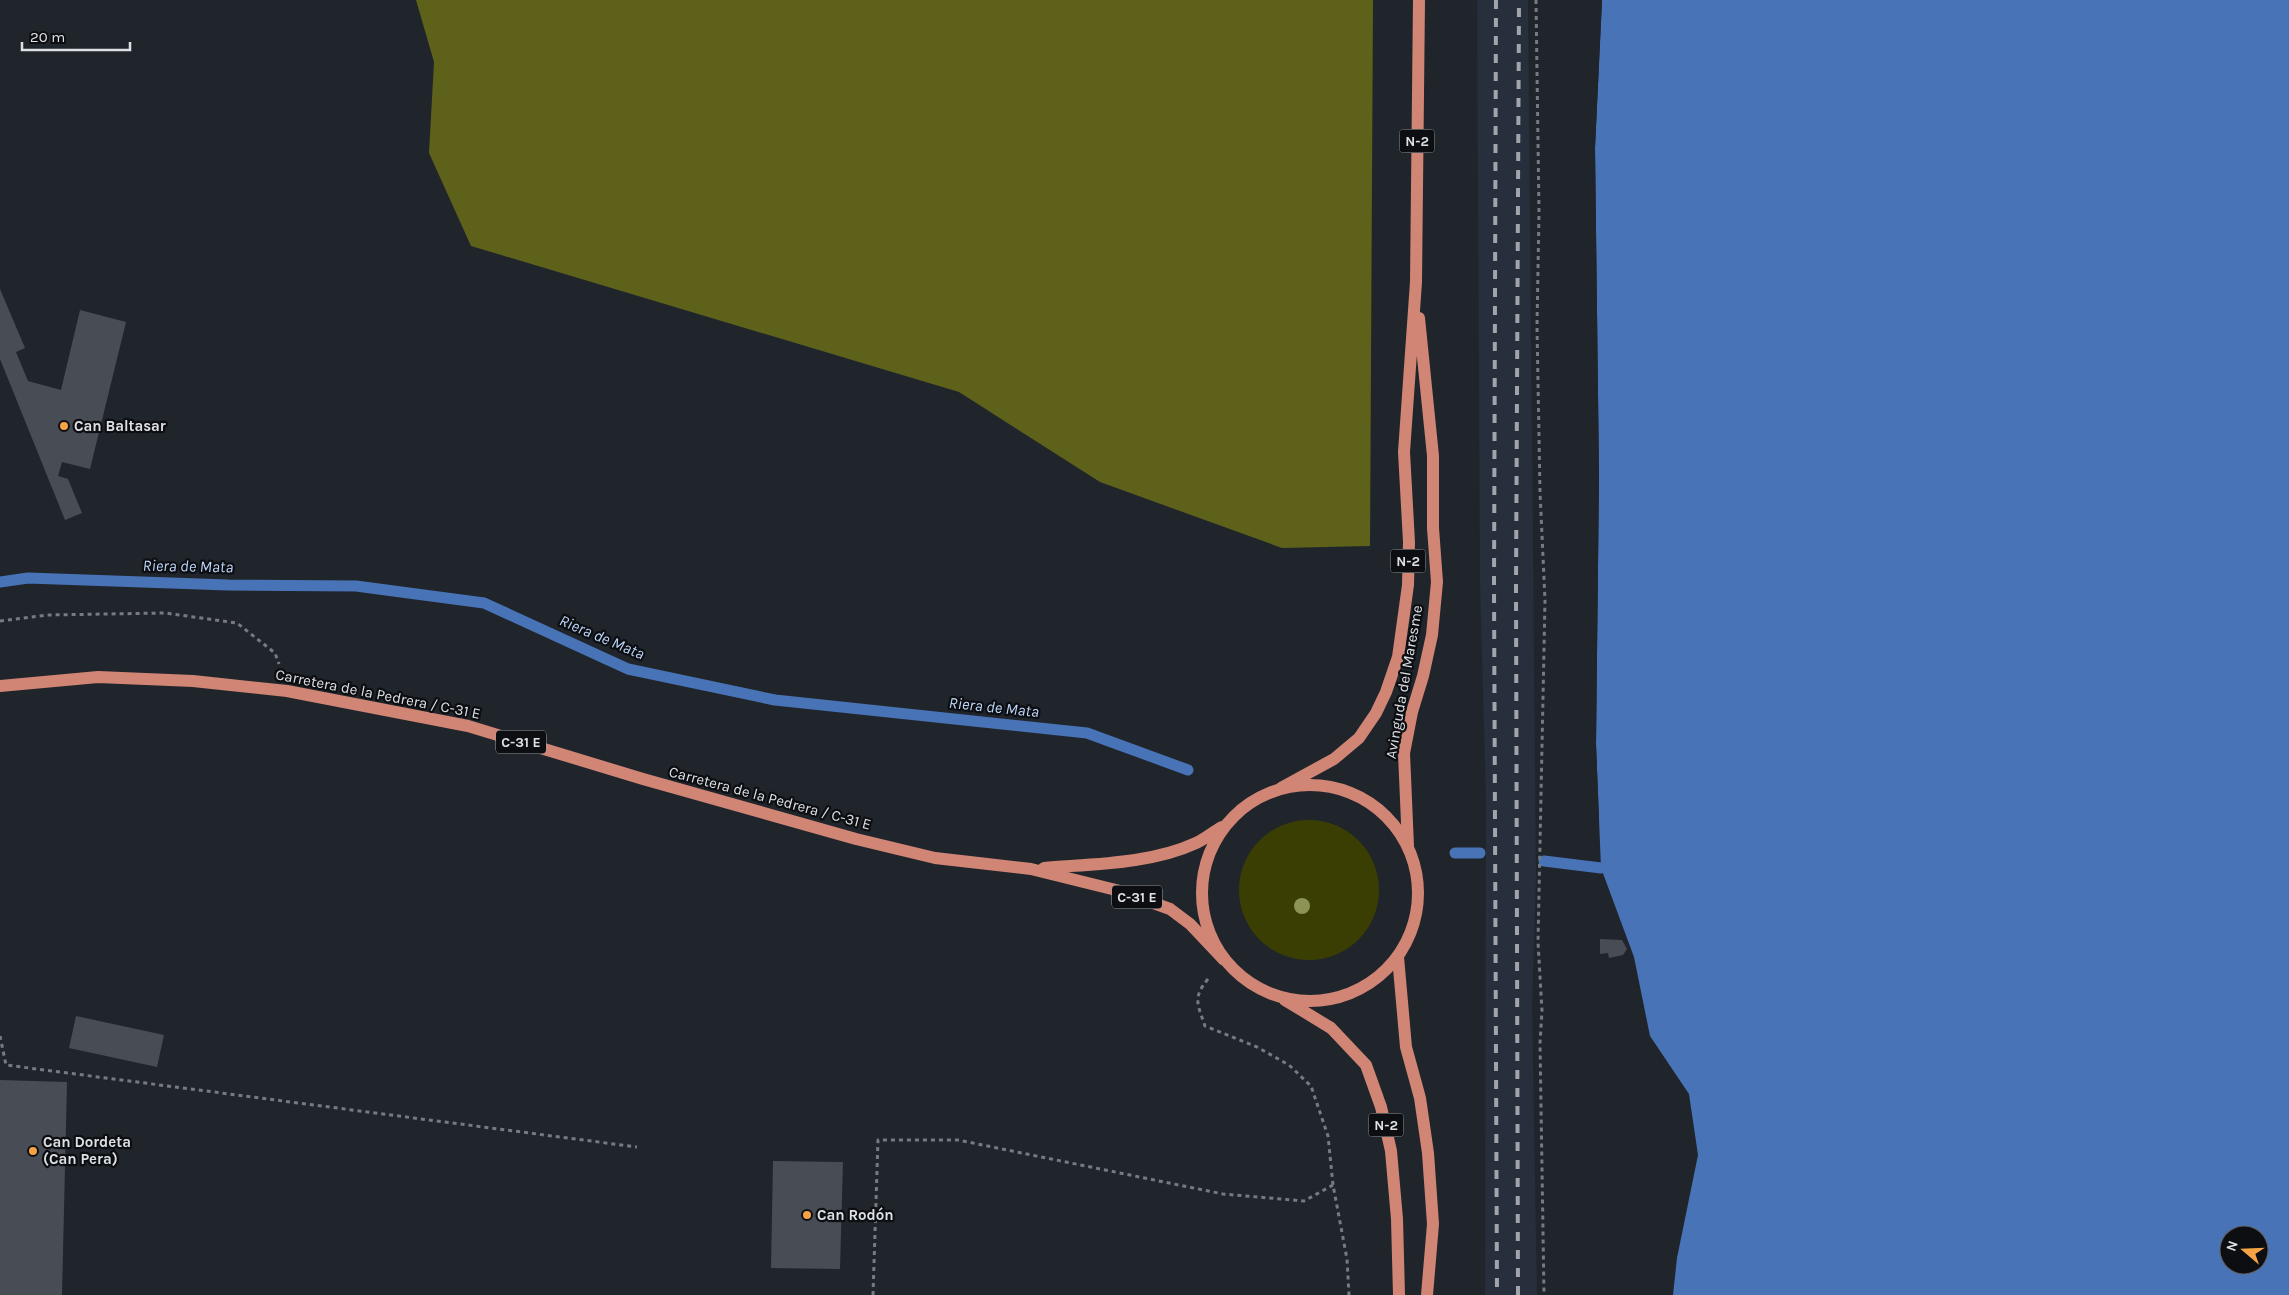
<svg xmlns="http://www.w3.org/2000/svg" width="2289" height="1295" font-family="Karla,sans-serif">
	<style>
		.built { fill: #262f3b }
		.green { fill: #3b3e03 }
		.forest { fill: #5d6119 }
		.water { fill: #4874b7; fill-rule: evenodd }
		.pier { fill: #20252c }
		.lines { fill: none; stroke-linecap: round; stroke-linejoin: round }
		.stream { stroke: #4874b7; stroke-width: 11 }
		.building { fill: #484d55 }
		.path { stroke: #777b81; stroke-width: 3; stroke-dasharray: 4 4; stroke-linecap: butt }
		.primary { stroke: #d18575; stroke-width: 12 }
		.rail { stroke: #a1a5ab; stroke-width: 4; stroke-dasharray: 9 9; stroke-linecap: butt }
		.tree { fill: #8c9354 }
		.poi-dot { fill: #f5a345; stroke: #0c0e11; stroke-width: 2 }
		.labels { text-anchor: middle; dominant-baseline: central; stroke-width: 4.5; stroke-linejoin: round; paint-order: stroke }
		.shield { fill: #0c0e11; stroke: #9ea2a6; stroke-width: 1 }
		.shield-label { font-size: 14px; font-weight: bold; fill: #dde1e6 }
		.poi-label { font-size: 15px; font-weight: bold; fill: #dde1e6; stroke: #0c0e11; text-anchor: start }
		.street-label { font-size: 15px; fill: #dde1e6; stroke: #0c0e11 }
		.water-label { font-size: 16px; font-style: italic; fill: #bdd6fb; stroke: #0c0e11 }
	</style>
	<rect width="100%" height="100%" fill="#20252c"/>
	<path class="built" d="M 1477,0 L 1528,0 L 1536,876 L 1532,1005 L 1537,1295 L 1485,1295 L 1486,798 L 1480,584 Z"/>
	<path class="green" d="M1239 890a70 70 0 1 1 140 0a70 70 0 1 1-140 0Z"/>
	<path class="forest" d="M 416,0 L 1373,0 L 1370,546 L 1282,548 L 1100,482 L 959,392 L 471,246 L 429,153 L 434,62 Z"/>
	<path class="water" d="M 1602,0 L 2289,0 L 2289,1295 L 1673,1295 L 1677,1258 L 1698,1155 L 1689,1094 L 1650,1036 L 1634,957 L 1601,868 L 1596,744 L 1599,476 L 1595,148 ZM 2229,1235 L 2259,1235 L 2259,1265 L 2229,1265 Z"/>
	<path class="pier" d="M 1599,0 L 1602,0 L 1595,148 L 1599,476 L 1596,744 L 1599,820 L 1597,822 L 1594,744 L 1596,476 L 1593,148 Z"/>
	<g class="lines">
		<path class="stream" d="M 0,582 L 28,578 L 228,585 L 356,586 L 484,603 L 628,669 L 775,700 L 1087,733 L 1188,770
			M 1455,853 L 1480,853
			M 1544,861 L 1601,868"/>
	</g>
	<path class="building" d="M 0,289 L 25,348 L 16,352 L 28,381 L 61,390 L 80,310 L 126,322 L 90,469 L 62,462 L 58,476 L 68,479 L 82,513 L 65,520 L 0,359 Z
		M 1600,939 L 1622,940 L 1627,949 L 1623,955 L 1609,958 L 1608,953 L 1600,954 Z
		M 76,1016 L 164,1035 L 157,1067 L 69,1048 Z
		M 0,1080 L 67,1082 L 62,1295 L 0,1295 Z
		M 773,1161 L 843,1162 L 840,1269 L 771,1268 Z"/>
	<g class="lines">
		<path class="path" d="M 1536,0 L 1539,213 L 1537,326 L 1540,492 L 1545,600 L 1538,942 L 1542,1011 L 1540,1043 L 1544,1295
			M 0,621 L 47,615 L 165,613 L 237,623 L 275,653 L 279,664
			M 1208,979 C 1192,998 1198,1005 1205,1026 L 1257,1047 L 1289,1065 L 1311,1086 L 1328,1136 L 1333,1185 L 1347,1259 L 1349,1295
			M 0,1036 L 6,1065 L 637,1147
			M 873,1295 L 878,1140 L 958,1140 L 1223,1194 L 1304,1201 L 1333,1185"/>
		<path class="primary" d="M 0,686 L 98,677 L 193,681 L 287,691 L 468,726 L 643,779 L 856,839 L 935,858 L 1031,869 L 1120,891 L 1170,909 L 1190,924 L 1224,960
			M1202 893a108 108 0 1 1 216 0a108 108 0 1 1-216 0Z
			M 1281,788 L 1334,759 L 1359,738 L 1376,713 L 1386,692 L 1398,657 L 1408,585 L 1409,542 L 1404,452 L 1416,282 L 1419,0
			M 1408,846 L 1404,753 L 1412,712 L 1423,676 L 1432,635 L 1437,582 L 1433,528 L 1433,456 L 1419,318
			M 1044,868 C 1092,864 1151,864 1196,843 C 1205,839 1213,832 1222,827
			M 1398,957 L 1406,1047 L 1420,1098 L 1428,1153 L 1433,1224 L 1427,1295
			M 1285,1000 L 1331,1028 L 1366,1065 L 1381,1107 L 1391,1151 L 1397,1219 L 1399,1295"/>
		<path class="rail" d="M 1496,0 L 1494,587 L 1497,1295
			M 1518,1295 L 1516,587 L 1519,0"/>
	</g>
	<circle class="tree" cx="1302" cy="906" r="8"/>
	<g class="poi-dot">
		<circle cx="64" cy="426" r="5"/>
		<circle cx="33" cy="1151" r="5"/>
		<circle cx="807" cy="1215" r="5"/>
	</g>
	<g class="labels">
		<g class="shield">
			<rect x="1399.5" y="129.5" width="35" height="23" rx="4"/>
			<rect x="1390.5" y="549.5" width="35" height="23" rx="4"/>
			<rect x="496" y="730.5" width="50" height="23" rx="4"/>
			<rect x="1112" y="885.5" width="50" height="23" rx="4"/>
			<rect x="1368.5" y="1113.5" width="35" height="23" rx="4"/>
		</g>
		<g class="shield-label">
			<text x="1417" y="141">N-2</text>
			<text x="1408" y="561">N-2</text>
			<text x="521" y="742">C-31 E</text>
			<text x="1137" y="897">C-31 E</text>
			<text x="1386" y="1125">N-2</text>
		</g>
		<g class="poi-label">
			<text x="74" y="426">Can Baltasar</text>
			<text x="43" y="1142">Can Dordeta<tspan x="43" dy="17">(Can Pera)</tspan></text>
			<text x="817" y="1215">Can Rodón</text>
		</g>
		<g class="street-label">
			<text transform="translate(1404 682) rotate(-80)">Avinguda del Maresme</text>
			<text transform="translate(378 694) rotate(11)">Carretera de la Pedrera / C-31 E</text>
			<text transform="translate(770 798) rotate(15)">Carretera de la Pedrera / C-31 E</text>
		</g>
		<g class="water-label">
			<text transform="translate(188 566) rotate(1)">Riera de Mata</text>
			<text transform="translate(602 637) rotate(23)">Riera de Mata</text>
			<text transform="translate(994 707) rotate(6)">Riera de Mata</text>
		</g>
	</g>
	<g transform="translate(2244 1250) rotate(289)"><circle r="24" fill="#0c0e11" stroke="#606266"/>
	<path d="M0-4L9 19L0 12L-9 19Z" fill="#f5a345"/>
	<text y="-8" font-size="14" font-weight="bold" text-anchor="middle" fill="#dde1e6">N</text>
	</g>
	<path d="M22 42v8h108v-8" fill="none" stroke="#dde1e6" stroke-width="2.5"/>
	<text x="30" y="42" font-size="15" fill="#dde1e6" stroke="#0c0e11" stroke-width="4" paint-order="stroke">20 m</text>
</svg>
